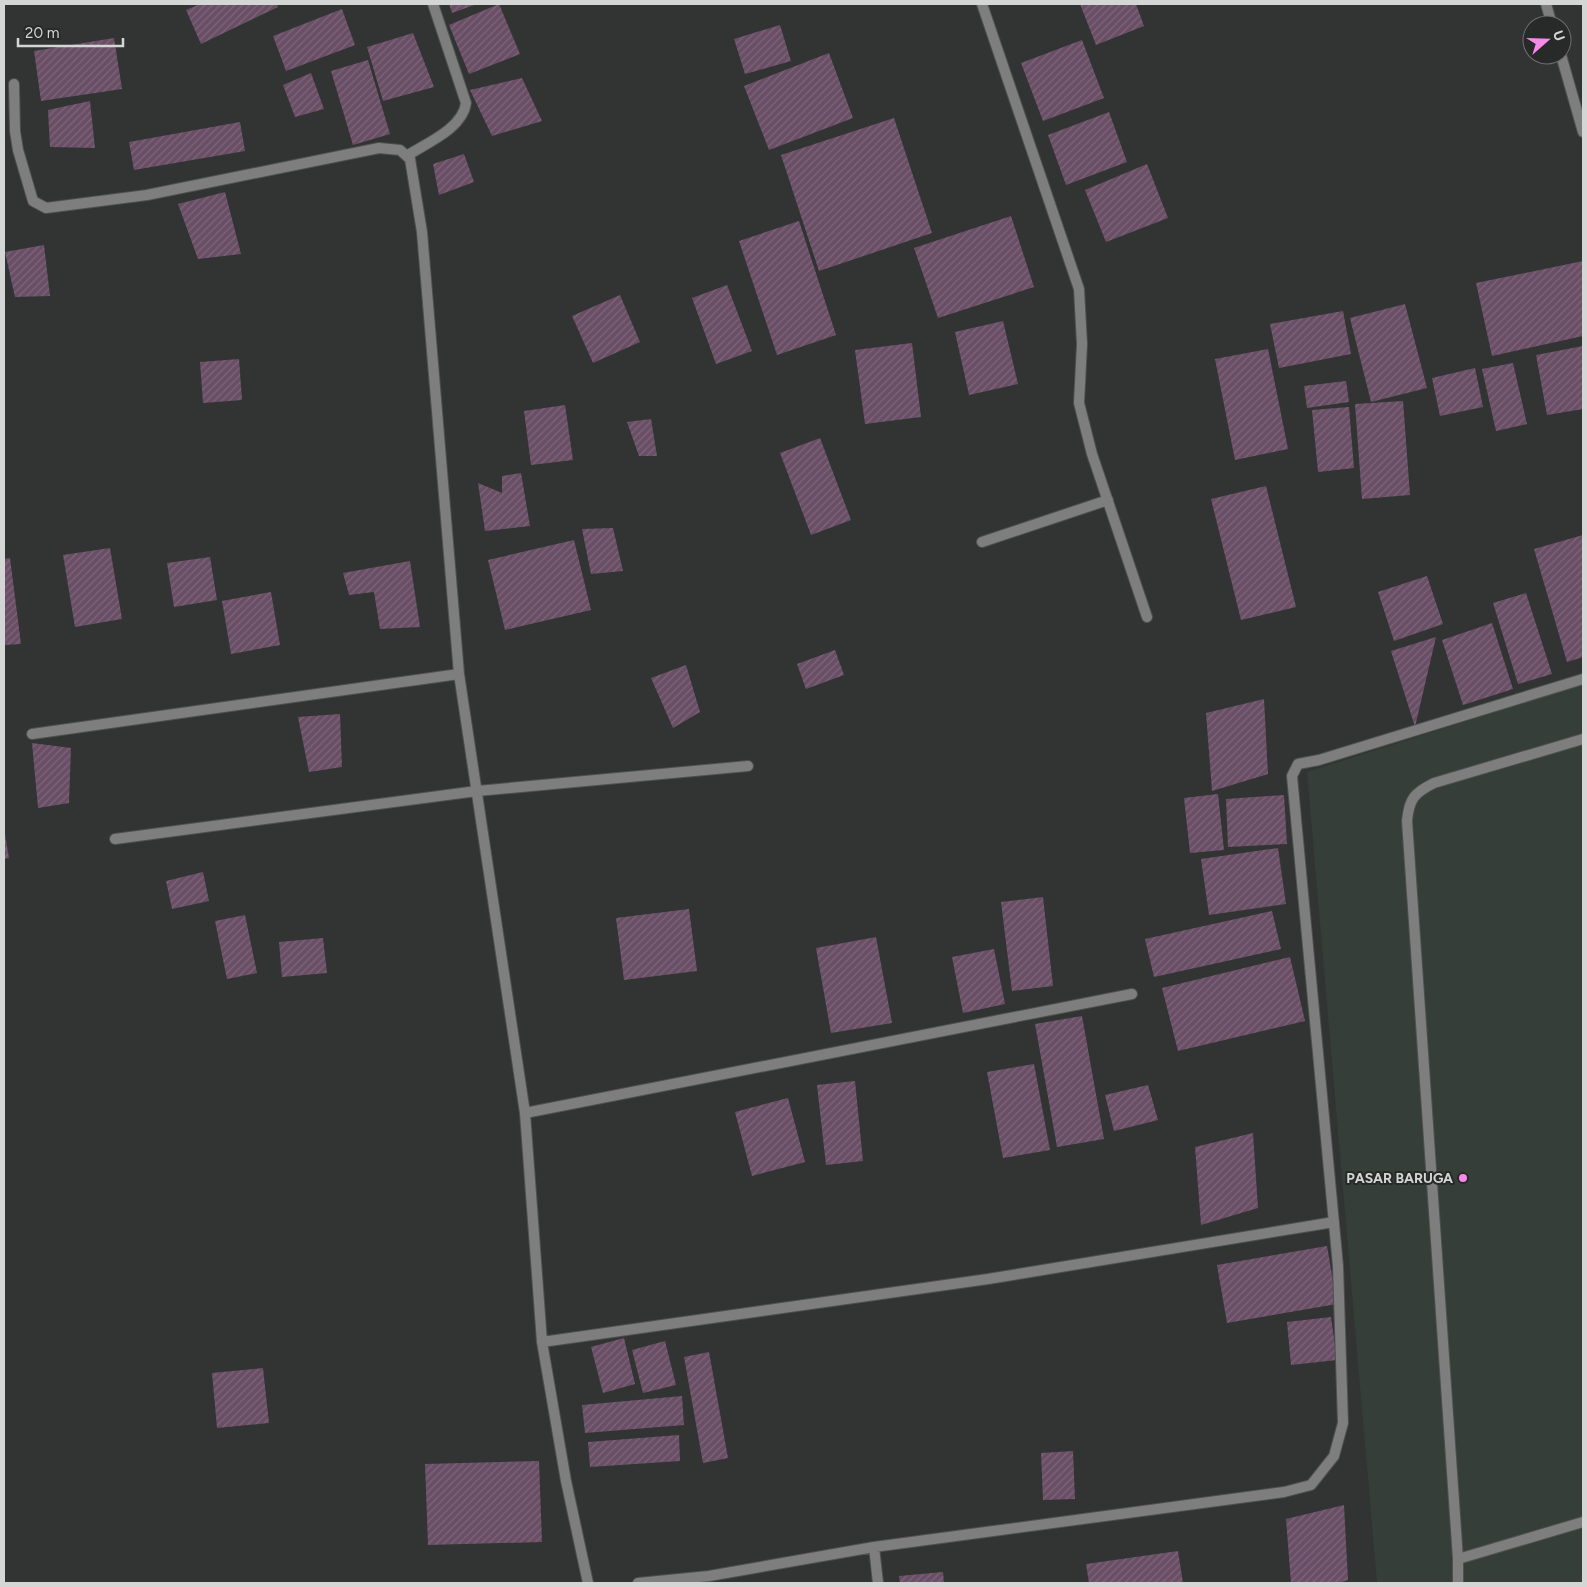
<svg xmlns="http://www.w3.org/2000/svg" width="1587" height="1587" font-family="Figtree,sans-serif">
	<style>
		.built { fill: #353e39 }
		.building { fill: url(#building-hatch) }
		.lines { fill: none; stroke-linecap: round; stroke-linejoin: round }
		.lane-casing { stroke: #4e514f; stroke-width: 12 }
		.street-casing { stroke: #4e514f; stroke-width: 12 }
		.lane { stroke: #7d7e7d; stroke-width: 10 }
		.street { stroke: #7d7e7d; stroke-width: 10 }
		.poi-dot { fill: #f888ea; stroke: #272a29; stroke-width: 2 }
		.labels { text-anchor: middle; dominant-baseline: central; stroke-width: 4; stroke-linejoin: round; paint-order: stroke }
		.poi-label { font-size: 14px; font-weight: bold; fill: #d4d6d5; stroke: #272a29; text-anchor: end }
	</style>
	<defs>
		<pattern id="building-hatch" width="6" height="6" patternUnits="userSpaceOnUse" patternTransform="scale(1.25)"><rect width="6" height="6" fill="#694e65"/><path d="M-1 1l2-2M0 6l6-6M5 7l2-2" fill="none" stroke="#7e677a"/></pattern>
	</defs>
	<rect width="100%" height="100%" fill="#313432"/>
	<path class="built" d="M 1583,684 L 1583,1583 L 1377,1583 L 1307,772 Z"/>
	<path class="building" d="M 200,4 L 277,4 L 278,7 L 201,44 L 186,10 Z
		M 449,4 L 477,4 L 452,13 Z
		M 499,4 L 520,54 L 469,74 L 449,25 Z
		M 1080,4 L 1136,4 L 1144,26 L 1096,45 Z
		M 342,9 L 355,45 L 286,71 L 273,36 Z
		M 780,25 L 791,61 L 745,74 L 734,39 Z
		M 413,33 L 434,87 L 383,101 L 367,47 Z
		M 114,38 L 122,89 L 41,101 L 34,51 Z
		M 1082,40 L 1104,98 L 1043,121 L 1021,63 Z
		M 829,53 L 853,118 L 769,150 L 744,86 Z
		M 368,60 L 390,134 L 353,145 L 331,71 Z
		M 311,73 L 324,109 L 295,117 L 283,85 Z
		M 522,78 L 542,121 L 492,136 L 470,90 Z
		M 90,101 L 95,148 L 50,147 L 48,110 Z
		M 1109,112 L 1127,162 L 1066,185 L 1048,135 Z
		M 894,118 L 932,233 L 819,271 L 781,155 Z
		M 240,122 L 245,151 L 134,170 L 129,142 Z
		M 464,154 L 474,182 L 439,195 L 433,164 Z
		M 1147,164 L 1168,218 L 1106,242 L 1085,190 Z
		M 225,192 L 241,254 L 198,259 L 178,204 Z
		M 1011,216 L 1034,287 L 938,318 L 914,248 Z
		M 799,221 L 836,335 L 777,355 L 739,241 Z
		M 44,245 L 50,296 L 15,297 L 5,252 Z
		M 1583,261 L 1583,336 L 1492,356 L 1476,283 Z
		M 727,285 L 752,351 L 716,364 L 692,298 Z
		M 620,295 L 640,342 L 593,363 L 572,316 Z
		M 1405,304 L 1427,388 L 1371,402 L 1350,318 Z
		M 1343,311 L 1351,354 L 1279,368 L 1270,324 Z
		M 1003,321 L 1018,384 L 969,395 L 955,332 Z
		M 912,343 L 921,417 L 865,424 L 855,350 Z
		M 1583,346 L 1583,409 L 1547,415 L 1536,355 Z
		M 1268,349 L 1288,449 L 1235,460 L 1215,359 Z
		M 239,359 L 242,400 L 203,403 L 200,362 Z
		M 1513,363 L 1527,424 L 1496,431 L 1482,369 Z
		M 1475,368 L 1483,407 L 1440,416 L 1432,378 Z
		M 1346,381 L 1349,402 L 1307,408 L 1304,386 Z
		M 1403,401 L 1410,495 L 1362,499 L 1355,404 Z
		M 565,405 L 573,460 L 531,465 L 524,411 Z
		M 1349,407 L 1354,468 L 1318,472 L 1312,410 Z
		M 651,419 L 657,456 L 639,456 L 627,422 Z
		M 820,438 L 851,520 L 811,535 L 780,453 Z
		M 521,473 L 530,526 L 485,531 L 478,483 L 502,493 L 502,476 Z
		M 1266,486 L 1296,607 L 1241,620 L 1211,499 Z
		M 613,528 L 623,571 L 591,574 L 582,529 Z
		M 1583,535 L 1583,657 L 1567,662 L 1534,549 Z
		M 574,540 L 591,610 L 505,630 L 488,560 Z
		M 110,548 L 122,619 L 75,627 L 63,555 Z
		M 210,557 L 217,600 L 174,607 L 167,563 Z
		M 10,558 L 21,644 L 4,645 L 4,559 Z
		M 410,561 L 420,627 L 380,629 L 374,592 L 349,595 L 343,573 Z
		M 1427,576 L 1443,624 L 1394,641 L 1378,592 Z
		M 271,592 L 280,645 L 231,654 L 222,601 Z
		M 1526,593 L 1552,674 L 1518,684 L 1493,603 Z
		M 1492,623 L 1513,689 L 1463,705 L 1442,640 Z
		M 1436,637 L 1415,727 L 1391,651 Z
		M 835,650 L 844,675 L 806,689 L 797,664 Z
		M 686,665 L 700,712 L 673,728 L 651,678 Z
		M 1264,699 L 1268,774 L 1212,791 L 1206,713 Z
		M 340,714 L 342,767 L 309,772 L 298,717 Z
		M 32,743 L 71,748 L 69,803 L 38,808 Z
		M 1218,794 L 1224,850 L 1190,853 L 1184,798 Z
		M 1284,795 L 1287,844 L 1228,847 L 1226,799 Z
		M 4,828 L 9,858 L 4,859 Z
		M 1278,848 L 1286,904 L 1209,915 L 1201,859 Z
		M 203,872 L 209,901 L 172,909 L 166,881 Z
		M 1043,897 L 1053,986 L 1012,991 L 1001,902 Z
		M 689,909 L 697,971 L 624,980 L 616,918 Z
		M 1272,911 L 1281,949 L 1154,977 L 1145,939 Z
		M 245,915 L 257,973 L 227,979 L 215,921 Z
		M 876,937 L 892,1023 L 831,1033 L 816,948 Z
		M 323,938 L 327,973 L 282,977 L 279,942 Z
		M 994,949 L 1005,1004 L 963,1013 L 952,957 Z
		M 1290,957 L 1305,1021 L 1178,1051 L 1162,988 Z
		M 1082,1016 L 1104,1139 L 1057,1147 L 1035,1024 Z
		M 1034,1064 L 1050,1150 L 1003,1158 L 987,1072 Z
		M 855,1081 L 863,1161 L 826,1165 L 817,1085 Z
		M 1148,1085 L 1158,1120 L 1114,1131 L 1105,1095 Z
		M 788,1098 L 805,1162 L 752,1176 L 735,1112 Z
		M 1253,1133 L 1258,1208 L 1201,1225 L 1195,1147 Z
		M 1327,1246 L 1337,1304 L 1227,1323 L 1217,1265 Z
		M 1331,1317 L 1337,1360 L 1291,1365 L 1287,1322 Z
		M 624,1338 L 635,1384 L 603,1393 L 591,1347 Z
		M 665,1341 L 676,1385 L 643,1393 L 632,1350 Z
		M 709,1352 L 728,1458 L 703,1463 L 684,1357 Z
		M 263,1368 L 269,1423 L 217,1428 L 212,1373 Z
		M 682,1396 L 684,1425 L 585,1433 L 582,1405 Z
		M 679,1435 L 680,1461 L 590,1467 L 588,1442 Z
		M 1073,1451 L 1075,1499 L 1043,1500 L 1041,1453 Z
		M 539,1461 L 542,1542 L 428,1545 L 425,1464 Z
		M 1344,1505 L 1348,1580 L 1338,1583 L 1291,1583 L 1286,1519 Z
		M 1178,1551 L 1183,1583 L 1089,1583 L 1086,1564 Z
		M 943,1572 L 944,1583 L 900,1583 L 899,1576 Z"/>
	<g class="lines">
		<g class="lane-casing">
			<path id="lane" d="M 1458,1559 L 1583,1522
				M 1458,1583 L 1458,1559 L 1407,821 C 1409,799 1414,793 1434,783 L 1583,739"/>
		</g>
		<g class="street-casing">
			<path id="street" d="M 982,4 L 1079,289 L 1082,344 L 1079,403 L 1092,454 L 1147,617
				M 1546,4 L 1552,25
				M 1561,55 L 1583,132
				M 14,84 L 15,131 L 18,150 L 33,201 L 46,208 L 147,195 L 379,148 L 400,150 L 410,159 L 422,232 L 459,674 L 525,1113 L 542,1342 L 566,1481 L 588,1583
				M 408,155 C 427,143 463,128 466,103 L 433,4
				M 982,542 L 1108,500
				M 32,734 L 459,674
				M 115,839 L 477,791 L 748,766
				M 525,1113 L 1132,994
				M 542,1342 L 988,1279 L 1334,1222
				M 874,1547 L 1284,1492 L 1311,1485 L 1334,1456 L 1343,1423 L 1338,1266 L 1292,776 L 1298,764 L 1319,760 L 1583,679
				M 638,1583 L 709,1576 L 874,1547 L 878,1583"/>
		</g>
		<use href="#lane" class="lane"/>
		<use href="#street" class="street"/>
	</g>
	<circle class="poi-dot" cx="1463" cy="1178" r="5"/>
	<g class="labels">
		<g class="poi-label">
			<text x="1453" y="1178">PASAR BARUGA</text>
		</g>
	</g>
	<rect width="1587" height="1587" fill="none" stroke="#d4d6d5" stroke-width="10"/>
	<g transform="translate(1547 40) rotate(70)"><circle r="24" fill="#272a29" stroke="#6c6f6e"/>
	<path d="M0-4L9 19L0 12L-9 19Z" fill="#f888ea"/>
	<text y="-8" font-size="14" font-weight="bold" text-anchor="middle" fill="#d4d6d5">U</text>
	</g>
	<path d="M18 38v8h105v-8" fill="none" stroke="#d4d6d5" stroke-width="2.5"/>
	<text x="25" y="38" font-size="15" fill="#d4d6d5" stroke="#272a29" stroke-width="4" paint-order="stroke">20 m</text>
</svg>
